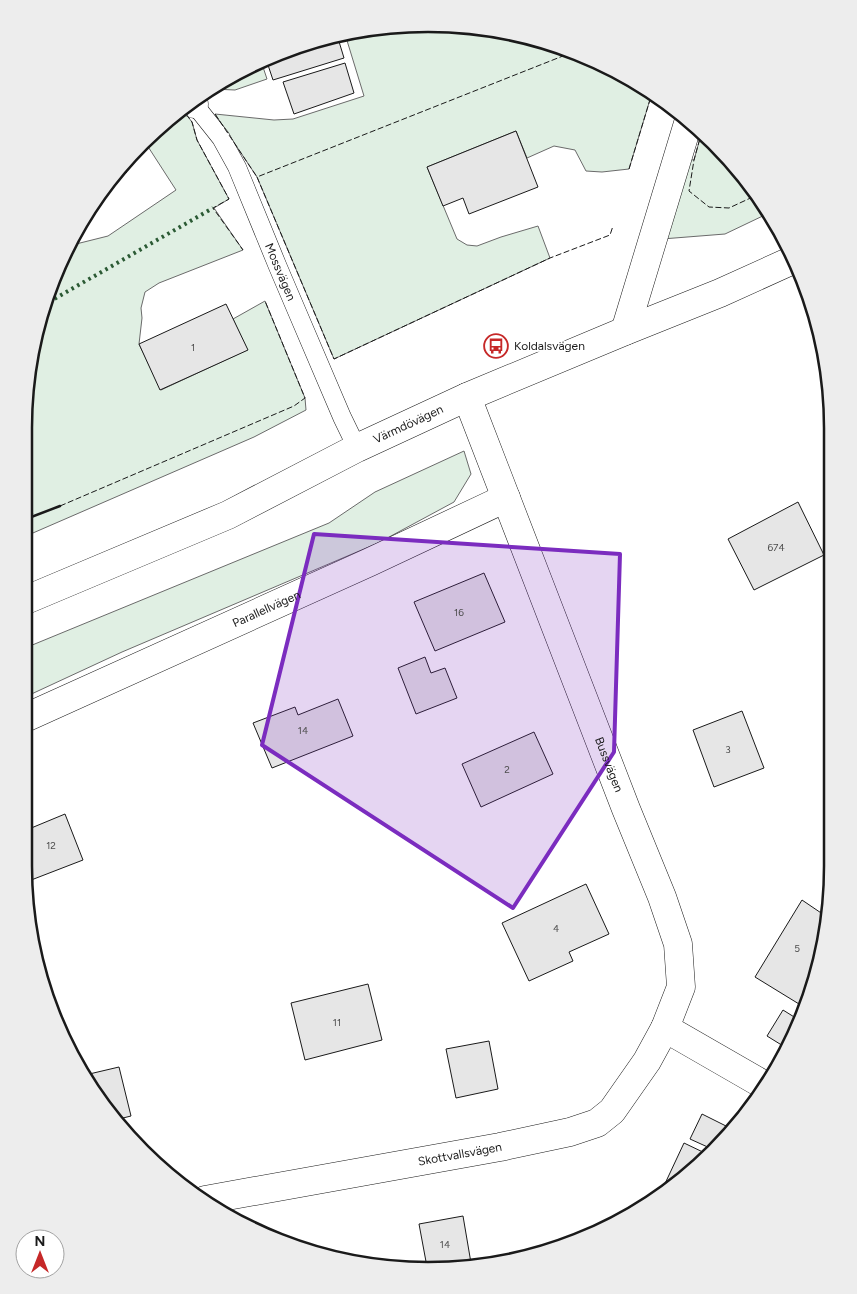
<svg xmlns="http://www.w3.org/2000/svg" width="857" height="1294" font-family="Figtree,sans-serif">
	<style>
		.green { fill: #e0efe3; stroke: #6a6a6a }
		.building { fill: #e6e6e6; stroke: #1a1a1a }
		.lines { fill: none; stroke-linecap: round; stroke-linejoin: round }
		.service-casing { stroke: #1a1a1a; stroke-width: 19 }
		.minor-casing { stroke: #1a1a1a; stroke-width: 29 }
		.secondary-casing { stroke: #1a1a1a; stroke-width: 29 }
		.service { stroke: #fff; stroke-width: 18 }
		.minor { stroke: #fff; stroke-width: 28 }
		.secondary { stroke: #fff; stroke-width: 28 }
		.hedge { stroke: #2b5a34; stroke-width: 4; stroke-dasharray: 2.5 4; stroke-linecap: butt }
		.fence { stroke: #1a1a1a; stroke-width: 1; stroke-dasharray: 6 2.5; stroke-linecap: butt }
		.wall { stroke: #1a1a1a; stroke-width: 2.5 }
		.marked { fill: #7b2cbf; fill-opacity: 0.2; stroke: #7b2cbf; stroke-width: 4; stroke-linejoin: round }
		.labels { text-anchor: middle; dominant-baseline: central; stroke-width: 4; stroke-linejoin: round; paint-order: stroke }
		.number-label { font-size: 10px; fill: #4d4d4d }
		.street-label { font-size: 12px; fill: #1a1a1a; stroke: #fff }
		.poi-label { font-size: 12px; fill: #1a1a1a; stroke: #fff; text-anchor: start }
		.rim { fill: none; stroke: #1a1a1a; stroke-width: 2.5 }
	</style>
	<rect width="100%" height="100%" fill="#fff"/>
	<path class="green" d="M 402,25 C 427,25 458,24 483,27 C 541,37 604,59 652,93 L 629,169 L 602,172 L 586,171 L 575,150 L 554,146 L 527,158 L 516,131 L 427,167 L 457,239 L 467,245 L 477,246 L 501,237 L 538,226 L 550,258 L 334,359 L 257,177 L 215,114 L 274,120 L 293,119 L 364,96 L 345,34 Z
		M 261,61 L 267,79 L 235,90 L 212,89 L 250,65 Z
		M 181,108 L 192,122 L 197,140 L 229,199 L 214,208 L 243,250 L 159,283 L 145,292 L 141,308 L 142,318 L 139,344 L 161,390 L 247,350 L 233,319 L 265,301 L 305,398 L 306,410 L 254,437 L 26,536 L 27,375 L 65,250 L 68,246 L 108,236 L 176,190 L 145,142 Z
		M 702,131 L 750,182 L 769,213 L 725,234 L 662,239 L 686,159 L 694,160 Z
		M 464,451 L 471,474 L 454,502 L 378,543 L 122,652 L 25,697 L 25,648 L 329,523 L 375,492 Z"/>
	<path class="building" d="M 337,35 L 344,58 L 273,80 L 266,59 L 324,37 Z
		M 345,63 L 354,93 L 294,114 L 283,82 Z
		M 516,131 L 538,187 L 469,214 L 463,198 L 443,206 L 427,167 Z
		M 122,165 L 127,172 L 109,185 Z
		M 226,304 L 248,350 L 160,390 L 139,344 Z
		M 798,502 L 824,555 L 754,590 L 728,539 Z
		M 484,573 L 505,622 L 435,651 L 414,602 Z
		M 425,657 L 431,673 L 445,668 L 457,698 L 416,714 L 398,668 Z
		M 338,699 L 353,736 L 272,768 L 253,723 L 295,707 L 298,715 Z
		M 742,711 L 764,768 L 714,787 L 693,730 Z
		M 534,732 L 553,774 L 481,807 L 462,764 Z
		M 65,814 L 83,860 L 26,882 L 24,866 L 24,831 Z
		M 586,884 L 609,934 L 569,952 L 573,961 L 529,981 L 502,923 Z
		M 802,900 L 830,919 L 808,990 L 799,1004 L 755,977 Z
		M 368,984 L 382,1040 L 305,1060 L 291,1003 Z
		M 783,1010 L 799,1020 L 792,1044 L 788,1049 L 767,1036 Z
		M 489,1041 L 498,1089 L 456,1098 L 446,1049 Z
		M 119,1067 L 131,1116 L 119,1119 L 92,1091 L 85,1075 Z
		M 702,1114 L 734,1130 L 712,1149 L 690,1139 Z
		M 684,1143 L 707,1154 L 662,1190 Z
		M 463,1216 L 471,1263 L 427,1267 L 419,1224 Z"/>
	<g class="lines">
		<g class="service-casing">
			<g id="service">
				<path id="s1" d="M 194,104 L 221,138 L 237,167 L 278,267 L 342,417 L 357,448"/>
			</g>
		</g>
		<g class="minor-casing">
			<g id="minor">
				<path d="M 191,102 L 194,104"/>
				<path d="M 625,331 L 689,120"/>
				<path id="s2" d="M 467,397 L 626,809 L 662,897 L 678,944 L 681,987 L 665,1028 L 764,1085"/>
				<path id="s3" d="M 25,718 L 370,562 L 506,498"/>
				<path id="s4" d="M 205,1200 L 500,1147 L 570,1132 L 597,1123 L 612,1111 L 647,1061 L 665,1028"/>
			</g>
		</g>
		<g class="secondary-casing">
			<g id="secondary">
				<path id="s5" d="M 26,600 L 228,515 L 357,448 L 467,397 L 625,331 L 720,293 L 795,259"/>
			</g>
		</g>
		<use href="#service" class="service"/>
		<use href="#minor" class="minor"/>
		<use href="#secondary" class="secondary"/>
		<path class="hedge" d="M 49,302 L 213,208"/>
		<path class="fence" d="M 573,52 L 257,177 L 334,359 L 550,258 L 610,235 L 613,226
			M 186,114 L 192,122 L 197,140 L 229,199 L 213,208 L 243,250
			M 215,114 L 257,177
			M 702,131 L 694,160 L 689,191 L 709,207 L 729,208 L 757,195
			M 629,169 L 652,93
			M 26,501 L 34,516
			M 60,506 L 294,406 L 305,398 L 265,301"/>
		<path class="wall" d="M 26,519 L 60,506"/>
	</g>
	<path class="marked" d="M 314,534 L 620,554 L 614,752 L 513,908 L 262,745 Z"/>
	<defs>
		<g id="bus-ring" transform="scale(1.25)"><circle r="9.5" fill="#fff" stroke="#c62828" stroke-width="1.5"/><path d="M-5-6H5V4H4V6H2V4H-2V6H-4V4H-5ZM-3.5-4V0h7V-4ZM-3.5 1.2v1.5H-2V1.2ZM2 1.2v1.5H3.5V1.2Z" fill="#c62828"/></g>
	</defs>
	<g fill-rule="evenodd">
		<use href="#bus-ring" x="496" y="346"/>
	</g>
	<g class="labels">
		<g class="number-label">
			<text x="193" y="347">1</text>
			<text x="776" y="547">674</text>
			<text x="459" y="612">16</text>
			<text x="303" y="730">14</text>
			<text x="728" y="749">3</text>
			<text x="507" y="769">2</text>
			<text x="51" y="845">12</text>
			<text x="556" y="928">4</text>
			<text x="797" y="948">5</text>
			<text x="337" y="1022">11</text>
			<text x="445" y="1244">14</text>
		</g>
		<g class="street-label">
			<text stroke="none"><textPath href="#s1" startOffset="190">Mossvägen</textPath></text>
			<text stroke="none"><textPath href="#s5" startOffset="421">Värmdövägen</textPath></text>
			<text stroke="none"><textPath href="#s3" startOffset="265">Parallellvägen</textPath></text>
			<text stroke="none"><textPath href="#s2" startOffset="394">Bussvägen</textPath></text>
			<text stroke="none"><textPath href="#s4" startOffset="259">Skottvallsvägen</textPath></text>
		</g>
		<g class="poi-label">
			<text x="514" y="346">Koldalsvägen</text>
		</g>
	</g>
	<path d="M0 0H857V1294H0ZM428 32H428A396 396 0 0 1 824 428V866A396 396 0 0 1 428 1262H428A396 396 0 0 1 32 866V428A396 396 0 0 1 428 32Z" fill="#ededed" fill-rule="evenodd"/>
	<path class="rim" d="M428 32H428A396 396 0 0 1 824 428V866A396 396 0 0 1 428 1262H428A396 396 0 0 1 32 866V428A396 396 0 0 1 428 32Z"/>
	<g transform="translate(40 1254)"><circle r="24" fill="#ffffff" stroke="#a3a3a3"/>
	<path d="M0-4L9 19L0 12L-9 19Z" fill="#c62828"/>
	<text y="-8" font-size="14" font-weight="bold" text-anchor="middle" fill="#1a1a1a">N</text>
	</g>
</svg>
